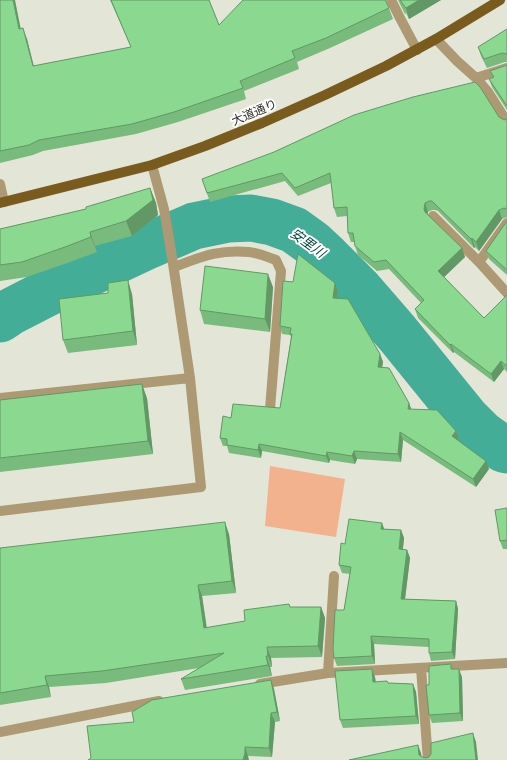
<svg xmlns="http://www.w3.org/2000/svg" width="507" height="760" font-family="'PT Sans','Noto Sans JP',sans-serif">
	<style>
		.green { fill: #f2b28d }
		.lines { fill: none; stroke-linecap: round; stroke-linejoin: round }
		.river { stroke: #43ad97; stroke-width: 47 }
		.street { stroke: #ad9973; stroke-width: 10 }
		.primary { stroke: #795c1d; stroke-width: 10 }
		.wall { fill: #78bb7c }
		.shaded-wall { fill: #619865 }
		.building { fill: #8bd990; stroke: #619865 }
		.labels { text-anchor: middle; dominant-baseline: central; stroke-width: 4; stroke-linejoin: round; paint-order: stroke }
		.street-label { font-size: 12px; fill: #2f302b; stroke: #fff }
		.water-label { font-size: 13px; font-style: italic; fill: #004338; stroke: #fff }
	</style>
	<rect width="100%" height="100%" fill="#e3e5d7"/>
	<path class="green" d="M 270,466 L 345,479 L 336,537 L 265,526 Z"/>
	<g class="lines">
		<path class="river" d="M 0,319 L 12,311 L 49,292 L 145,247 L 194,226 L 228,219 L 251,218 L 272,222 L 294,230 L 312,243 L 327,257 L 358,288 L 397,333 L 466,418 L 482,434 L 503,449 L 507,450"/>
		<path class="street" d="M 391,0 L 400,18 L 417,50
			M 436,39 L 457,61 L 476,78 L 488,92 L 507,122
			M 476,78 L 507,68
			M 0,184 L 4,202
			M 433,216 L 479,262 L 507,223
			M 479,262 L 507,293
			M 174,267 C 201,257 219,249 249,252 C 258,253 268,257 276,260 L 281,271 L 270,409
			M 0,398 L 190,378
			M 0,511 L 201,487 L 190,378 L 172,257 L 164,209 L 152,165
			M 421,668 L 428,760
			M 328,673 L 334,576
			M 260,684 L 328,673 L 507,663
			M 0,732 L 159,701"/>
		<path class="primary" d="M 0,203 L 152,165 L 205,146 L 262,123 L 325,95 L 386,66 L 436,39 L 500,0"/>
	</g>
	<path class="wall" d="M 0,0 L 20,29 L 27,39 L 34,66 L 131,47 L 110,0 L 209,0 L 219,25 L 389,8 L 393,19 L 330,48 L 297,62 L 299,69 L 244,91 L 246,99 L 178,122 L 136,134 L 43,151 L 33,155 L 0,163 Z
		M 398,0 L 441,0 L 409,19 L 406,13 L 405,14 Z
		M 507,29 L 507,62 L 505,62 L 487,68 L 481,56 L 478,47 Z
		M 507,65 L 507,110 L 492,87 L 489,79 L 493,78 L 490,71 Z
		M 499,117 L 504,120 L 507,119 L 507,217 L 502,219 L 479,251 L 475,247 L 474,248 L 438,211 L 435,210 L 432,210 L 428,212 L 427,214 L 462,248 L 465,257 L 444,277 L 484,318 L 507,295 L 507,372 L 504,369 L 494,382 L 454,352 L 453,353 L 418,318 L 415,309 L 421,303 L 389,269 L 377,271 L 358,255 L 355,246 L 354,242 L 351,242 L 348,233 L 347,216 L 337,217 L 334,208 L 331,183 L 298,196 L 285,181 L 210,202 L 202,179 Z
		M 150,188 L 156,203 L 158,215 L 132,236 L 95,246 L 97,252 L 70,262 L 27,277 L 0,281 L 0,229 L 86,209 Z
		M 507,221 L 507,275 L 489,259 L 486,251 Z
		M 273,287 L 270,332 L 204,324 L 200,310 Z
		M 338,291 L 337,298 L 380,354 L 383,362 L 382,367 L 409,403 L 411,409 L 456,431 L 459,438 L 458,440 L 489,469 L 476,487 L 403,440 L 401,462 L 357,459 L 355,464 L 330,460 L 329,463 L 262,451 L 261,458 L 229,453 L 227,446 L 223,446 L 220,438 L 231,418 L 280,408 L 291,337 L 290,335 L 282,334 L 280,326 Z
		M 132,294 L 137,345 L 68,353 L 63,340 Z
		M 147,398 L 153,454 L 0,472 L 0,400 Z
		M 507,508 L 507,549 L 503,549 L 500,541 Z
		M 384,529 L 401,530 L 404,538 L 403,549 L 407,550 L 410,558 L 405,599 L 456,601 L 458,609 L 455,659 L 431,661 L 429,653 L 429,647 L 374,644 L 375,664 L 337,666 L 334,658 L 344,610 L 350,574 L 342,573 L 339,565 L 345,544 Z
		M 229,534 L 236,593 L 202,596 L 207,628 L 245,621 L 290,607 L 321,607 L 325,618 L 322,657 L 271,658 L 272,667 L 270,667 L 272,676 L 185,690 L 181,679 L 199,668 L 106,683 L 49,687 L 51,697 L 0,705 L 0,548 Z
		M 453,669 L 462,677 L 463,721 L 432,723 L 429,715 L 429,685 Z
		M 375,677 L 376,682 L 388,683 L 413,684 L 416,692 L 419,724 L 343,728 L 340,720 Z
		M 271,680 L 274,689 L 280,721 L 275,722 L 272,757 L 248,756 L 91,758 L 134,722 Z"/>
	<path class="shaded-wall" d="M 13,0 L 15,0 L 23,40 L 19,29 Z
		M 419,0 L 441,0 L 409,19 L 406,8 Z
		M 23,28 L 27,39 L 36,77 L 33,66 Z
		M 150,188 L 156,203 L 158,215 L 132,236 L 126,221 Z
		M 425,203 L 428,212 L 427,217 L 424,209 Z
		M 499,210 L 502,219 L 479,251 L 476,242 Z
		M 90,232 L 95,246 L 97,252 L 91,237 Z
		M 472,238 L 475,247 L 474,248 L 471,239 Z
		M 462,248 L 465,257 L 441,280 L 438,271 Z
		M 268,274 L 273,287 L 270,332 L 265,319 Z
		M 128,280 L 132,294 L 137,345 L 133,331 Z
		M 335,283 L 338,291 L 336,305 L 333,298 Z
		M 451,344 L 454,352 L 453,353 L 450,345 Z
		M 380,354 L 383,362 L 381,374 L 378,367 Z
		M 501,361 L 504,369 L 494,382 L 491,374 Z
		M 142,384 L 147,398 L 153,454 L 148,441 Z
		M 409,403 L 412,411 L 408,409 Z
		M 456,431 L 459,438 L 455,444 L 452,436 Z
		M 400,432 L 403,440 L 401,462 L 398,454 Z
		M 259,444 L 262,451 L 261,458 L 258,450 Z
		M 354,451 L 357,459 L 355,464 L 352,456 Z
		M 327,452 L 330,460 L 329,463 L 326,456 Z
		M 486,461 L 489,469 L 476,487 L 473,479 Z
		M 225,522 L 229,534 L 236,593 L 232,581 Z
		M 382,523 L 385,531 L 381,529 Z
		M 401,530 L 404,538 L 402,556 L 399,549 Z
		M 407,550 L 410,558 L 404,607 L 401,599 Z
		M 198,585 L 202,596 L 208,639 L 204,628 Z
		M 456,601 L 458,609 L 455,659 L 452,652 Z
		M 321,607 L 325,618 L 322,657 L 318,646 Z
		M 371,636 L 374,644 L 375,664 L 372,656 Z
		M 267,647 L 271,658 L 272,667 L 268,656 Z
		M 266,656 L 270,667 L 272,676 L 268,665 Z
		M 372,669 L 375,677 L 376,690 L 373,682 Z
		M 459,669 L 462,677 L 463,721 L 460,713 Z
		M 45,676 L 49,687 L 51,697 L 47,685 Z
		M 271,680 L 274,689 L 280,721 L 277,712 Z
		M 413,684 L 416,692 L 419,724 L 416,716 Z
		M 271,713 L 275,722 L 272,757 L 269,748 Z
		M 473,733 L 476,742 L 478,760 L 476,760 Z
		M 418,745 L 421,753 L 422,760 L 419,755 Z
		M 245,747 L 248,756 L 249,760 L 243,760 Z"/>
	<path class="building" d="M 0,0 L 13,0 L 19,29 L 23,28 L 33,66 L 131,47 L 111,0 L 209,0 L 219,25 L 243,0 L 385,0 L 389,8 L 326,38 L 292,51 L 295,58 L 240,81 L 243,88 L 174,112 L 132,124 L 39,140 L 29,145 L 0,151 Z
		M 400,0 L 419,0 L 406,8 Z
		M 507,29 L 507,54 L 502,53 L 484,59 L 478,47 Z
		M 507,65 L 507,106 L 489,79 L 494,77 L 490,71 Z
		M 475,82 L 480,87 L 499,117 L 504,120 L 507,119 L 507,209 L 504,208 L 499,210 L 476,242 L 472,238 L 471,239 L 434,203 L 432,201 L 429,201 L 425,203 L 424,209 L 425,212 L 462,248 L 438,271 L 484,318 L 507,295 L 507,366 L 501,361 L 491,374 L 451,344 L 450,345 L 415,309 L 424,300 L 386,260 L 374,262 L 355,246 L 353,233 L 348,233 L 347,207 L 334,208 L 330,173 L 295,188 L 282,173 L 207,193 L 202,179 L 274,152 L 354,115 L 413,97 Z
		M 150,188 L 153,200 L 126,221 L 90,232 L 91,237 L 65,247 L 22,262 L 0,265 L 0,229 L 86,209 L 86,207 Z
		M 507,221 L 507,270 L 486,251 Z
		M 298,254 L 335,283 L 333,298 L 348,299 L 380,354 L 378,367 L 389,368 L 409,403 L 408,409 L 437,410 L 456,431 L 452,436 L 486,461 L 473,479 L 400,432 L 398,454 L 354,451 L 352,456 L 327,452 L 326,456 L 259,444 L 258,450 L 227,445 L 227,439 L 220,438 L 223,416 L 231,418 L 233,404 L 280,408 L 292,334 L 290,334 L 291,328 L 280,326 L 283,281 L 293,282 Z
		M 205,266 L 268,274 L 265,319 L 200,310 Z
		M 128,280 L 133,331 L 63,340 L 59,299 L 108,293 L 108,283 Z
		M 142,384 L 148,441 L 0,458 L 0,400 Z
		M 507,508 L 507,540 L 500,541 L 495,510 Z
		M 349,519 L 382,523 L 381,529 L 401,530 L 399,549 L 407,550 L 401,599 L 456,601 L 452,652 L 429,653 L 429,639 L 371,636 L 372,656 L 334,658 L 333,649 L 335,610 L 344,610 L 351,567 L 339,565 L 341,543 L 345,544 Z
		M 225,522 L 232,581 L 198,585 L 204,628 L 245,621 L 244,610 L 289,604 L 290,607 L 321,607 L 318,646 L 267,647 L 268,656 L 266,656 L 268,665 L 181,679 L 224,653 L 102,671 L 45,676 L 47,685 L 0,693 L 0,548 Z
		M 451,664 L 451,669 L 459,669 L 460,713 L 429,715 L 426,685 L 429,685 L 429,666 Z
		M 372,669 L 373,682 L 387,681 L 388,683 L 413,684 L 416,716 L 340,720 L 335,671 Z
		M 271,680 L 277,712 L 271,713 L 269,748 L 245,747 L 245,753 L 243,760 L 88,760 L 91,758 L 87,726 L 134,722 L 132,712 L 152,700 Z
		M 473,733 L 476,760 L 349,760 L 418,745 L 419,755 L 422,757 L 426,758 L 429,757 L 431,754 L 431,743 Z"/>
	<g class="labels">
		<g class="street-label">
			<text transform="translate(254 112) rotate(-23)">大道通り</text>
		</g>
		<g class="water-label">
			<text transform="translate(308 243) rotate(36)">安里川</text>
		</g>
	</g>
</svg>
